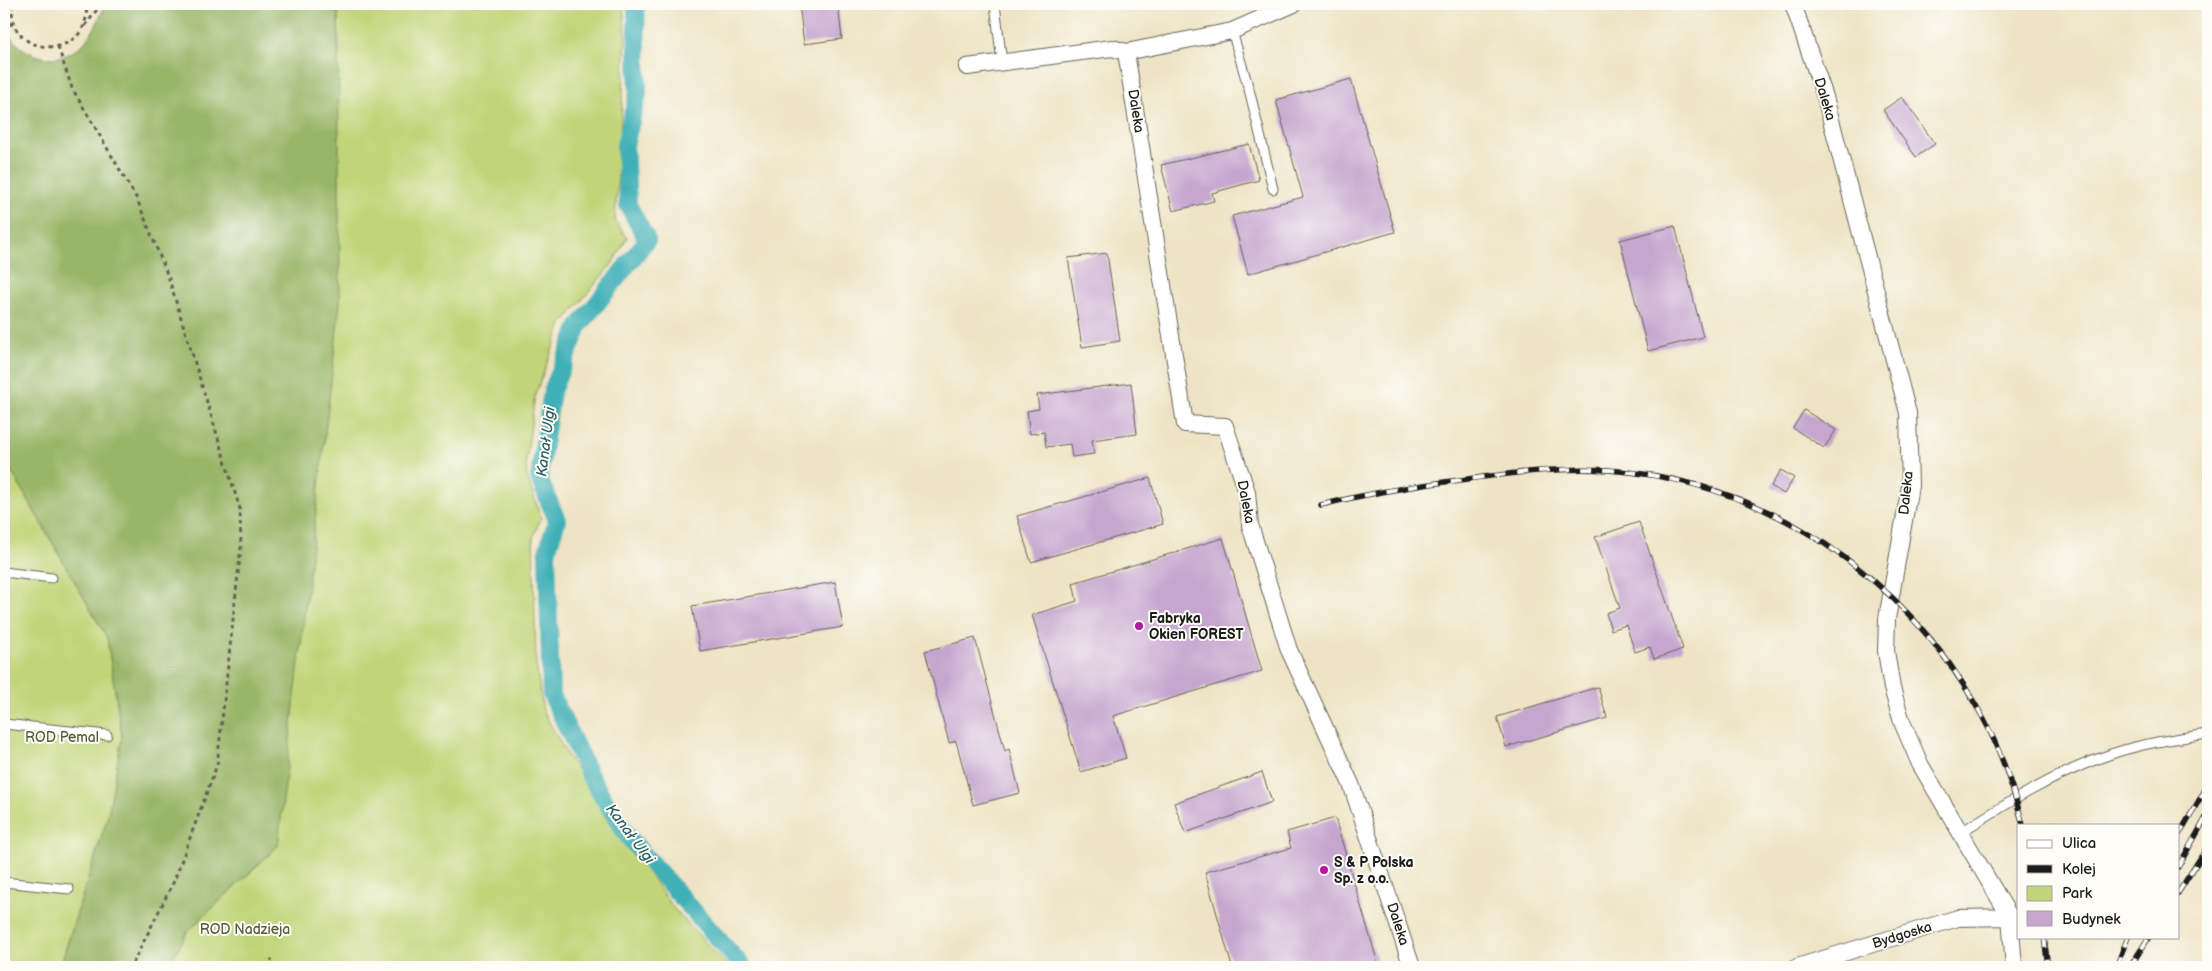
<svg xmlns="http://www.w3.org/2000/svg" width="2212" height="971" font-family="'Balsamiq Sans',sans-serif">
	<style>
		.green { fill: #c2d478; stroke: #6f784a }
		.forest { fill: #99b668; stroke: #5a6942 }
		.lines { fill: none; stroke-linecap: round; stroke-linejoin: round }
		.canal { stroke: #40b0b7; stroke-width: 18 }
		.building { fill: #c6a6cf }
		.service-casing { stroke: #666257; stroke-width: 11 }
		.minor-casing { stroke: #666257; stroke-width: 18 }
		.path { stroke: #666257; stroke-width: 3; stroke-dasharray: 4 4; stroke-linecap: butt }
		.service { stroke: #fff; stroke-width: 9 }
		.minor { stroke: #fff; stroke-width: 16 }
		.rail-casing { stroke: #1c1c1c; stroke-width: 5.5 }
		.rail { stroke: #fdfcf7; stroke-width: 4; stroke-dasharray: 11; stroke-linecap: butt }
		.poi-dot { fill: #b5179e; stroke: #fdfcf7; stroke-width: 2 }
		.labels { text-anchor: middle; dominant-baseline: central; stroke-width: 4; stroke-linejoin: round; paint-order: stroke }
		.street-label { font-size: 14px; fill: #1c1c1c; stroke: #fdfcf7 }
		.poi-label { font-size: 14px; font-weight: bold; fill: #1c1c1c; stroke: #fdfcf7; text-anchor: start }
		.park-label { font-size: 14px; fill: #565c3c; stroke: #fdfcf7 }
		.water-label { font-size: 15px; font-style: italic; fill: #2c5f62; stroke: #fdfcf7 }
	</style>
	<rect width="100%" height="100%" fill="#fdfcf7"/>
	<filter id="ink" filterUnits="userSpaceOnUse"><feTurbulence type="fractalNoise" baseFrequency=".02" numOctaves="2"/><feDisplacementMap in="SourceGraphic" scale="10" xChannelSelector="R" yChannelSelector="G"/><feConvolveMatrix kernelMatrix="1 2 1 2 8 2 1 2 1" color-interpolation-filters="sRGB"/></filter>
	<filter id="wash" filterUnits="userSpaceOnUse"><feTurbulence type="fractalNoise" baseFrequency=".0096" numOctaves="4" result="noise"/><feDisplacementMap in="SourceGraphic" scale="20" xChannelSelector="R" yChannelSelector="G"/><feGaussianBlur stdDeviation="1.12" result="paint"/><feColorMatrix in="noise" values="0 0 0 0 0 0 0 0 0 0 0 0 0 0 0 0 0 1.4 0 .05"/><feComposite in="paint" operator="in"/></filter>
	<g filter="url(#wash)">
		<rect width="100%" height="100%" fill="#eee4c5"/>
		<path class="green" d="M 338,4 L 623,4 L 626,39 L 615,221 L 627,238 L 612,264 L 562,324 L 535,395 L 526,461 L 527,477 L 541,517 L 533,538 L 536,664 L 543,711 L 567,755 L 673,908 L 729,967 L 168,967 L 188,931 L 278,846 L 339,52 Z
			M 4,458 L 107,638 L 122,737 L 108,816 L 60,967 L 4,967 Z"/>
		<path class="forest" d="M 106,4 L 338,4 L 340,303 L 278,846 L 188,931 L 168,967 L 60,967 L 108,816 L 122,737 L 107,638 L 4,458 L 4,27 C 21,58 58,70 85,42 C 94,32 100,16 106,4 Z"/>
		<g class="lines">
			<path class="canal" d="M 636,4 L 638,93 L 625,145 L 628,205 L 647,240 L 579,326 L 552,391 L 539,478 L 557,520 L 547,552 L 551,694 L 592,780 L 629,838 L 743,967"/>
		</g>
		<g id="blocks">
			<path class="building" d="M 799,4 L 838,4 L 842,39 L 804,44 Z
				M 1351,79 L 1395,232 L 1248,274 L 1232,216 L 1303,197 L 1276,100 Z
				M 1902,97 L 1935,144 L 1916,157 L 1883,110 Z
				M 1249,144 L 1259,180 L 1212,193 L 1214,201 L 1173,211 L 1161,165 Z
				M 1675,226 L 1703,337 L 1648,351 L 1620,240 Z
				M 1107,253 L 1120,341 L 1082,347 L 1068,258 Z
				M 1131,383 L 1137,434 L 1092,440 L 1094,454 L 1072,457 L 1070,444 L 1046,447 L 1044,432 L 1030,434 L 1027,411 L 1039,409 L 1037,395 Z
				M 1804,410 L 1836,430 L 1824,448 L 1793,428 Z
				M 1781,470 L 1794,478 L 1784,494 L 1771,486 Z
				M 1150,478 L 1163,524 L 1031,562 L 1017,516 Z
				M 1639,522 L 1683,649 L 1654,659 L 1650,647 L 1635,652 L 1626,625 L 1611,630 L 1606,613 L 1620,608 L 1595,537 Z
				M 1223,538 L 1262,671 L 1113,716 L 1126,758 L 1081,772 L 1032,615 L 1077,601 L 1073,583 Z
				M 835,582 L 843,627 L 700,651 L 692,606 Z
				M 975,638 L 1005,751 L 1009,749 L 1020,793 L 973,805 L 956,741 L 949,743 L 925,651 Z
				M 1598,687 L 1607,718 L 1506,747 L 1497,717 Z
				M 1262,772 L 1272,802 L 1185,833 L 1174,803 Z
				M 1335,818 L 1379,967 L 1232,967 L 1205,872 L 1291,848 L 1287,832 Z"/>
		</g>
	</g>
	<g filter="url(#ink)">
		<use href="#blocks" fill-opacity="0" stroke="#666257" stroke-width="1"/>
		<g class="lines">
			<g class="service-casing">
				<path id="service" d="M 995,4 L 1002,63
					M 1232,31 L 1250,93 L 1273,189
					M 4,572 L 52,578
					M 4,724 L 107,735
					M 1961,832 C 2006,804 2053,775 2103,757 C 2137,744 2173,739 2208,734
					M 4,882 L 69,889"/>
			</g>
			<g class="minor-casing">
				<path id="minor" d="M 1793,4 L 1825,97 L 1908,413 L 1910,486 L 1887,619 L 1886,651 L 1892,688 L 1902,722 L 1920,764 L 2010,917 L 2014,967
					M 1126,52 L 1232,31 L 1294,4
					M 967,67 L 1112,48 L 1126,52 L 1185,424 L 1225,426 L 1247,492 L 1250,525 L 1289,650 L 1351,784 L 1412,967
					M 1797,967 L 1958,918 L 2010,917"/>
			</g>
			<path class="path" d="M 13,4 C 3,60 94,62 86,4
				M 4,17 L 16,29
				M 85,26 L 101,4
				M 58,47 L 72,88 L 137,199 L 169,279 L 240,509 L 241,547 L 217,765 L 174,881 L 131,967
				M 266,967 L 272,959"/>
			<use href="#service" class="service"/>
			<use href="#minor" class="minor"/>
			<g class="rail-casing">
				<path id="rail" d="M 1321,505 C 1370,493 1418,485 1468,479 C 1514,473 1561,467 1608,470 C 1767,481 1905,576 1981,714 C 2000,748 2013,787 2023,825
					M 2178,836 L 2208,785
					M 2178,867 L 2208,814
					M 2178,893 L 2208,846
					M 2044,937 L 2048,967
					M 2116,967 L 2128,937
					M 2130,967 L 2149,937"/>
			</g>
			<use href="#rail" class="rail"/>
		</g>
	</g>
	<g class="poi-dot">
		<circle cx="1139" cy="626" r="5"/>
		<circle cx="1324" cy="870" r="5"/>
	</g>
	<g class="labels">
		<g class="street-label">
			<text transform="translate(1825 99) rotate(73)">Daleka</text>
			<text transform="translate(1136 111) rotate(81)">Daleka</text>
			<text transform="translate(1906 493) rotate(-84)">Daleka</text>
			<text transform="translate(1246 502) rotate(79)">Daleka</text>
			<text transform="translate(1398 924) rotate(72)">Daleka</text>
			<text transform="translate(1902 935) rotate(-17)">Bydgoska</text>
		</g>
		<g class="poi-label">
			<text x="1149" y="618">Fabryka<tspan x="1149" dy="16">Okien FOREST</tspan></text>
			<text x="1334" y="862">S &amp; P Polska<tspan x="1334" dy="16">Sp. z o.o.</tspan></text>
		</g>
		<g class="park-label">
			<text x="62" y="737">ROD Pemal</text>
			<text x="245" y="929">ROD Nadzieja</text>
		</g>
		<g class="water-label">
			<text transform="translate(546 442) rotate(-83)">Kanał Ulgi</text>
			<text transform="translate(630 834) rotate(53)">Kanał Ulgi</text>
		</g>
	</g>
	<rect width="2212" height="971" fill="none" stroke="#fdfcf7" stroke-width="20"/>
	<rect x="2017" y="824" width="162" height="115" fill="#fdfcf7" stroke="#a3a29f"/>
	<rect x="2027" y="840" width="25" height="8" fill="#ffffff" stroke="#a3a29f"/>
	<text x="2062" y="848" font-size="15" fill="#1c1c1c">Ulica</text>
	<rect x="2027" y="865" width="25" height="8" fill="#1c1c1c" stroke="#a3a29f"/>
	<text x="2062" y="874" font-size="15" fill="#1c1c1c">Kolej</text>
	<rect x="2027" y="886" width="25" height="15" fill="#c2d478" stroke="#a3a29f"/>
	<text x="2062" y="898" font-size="15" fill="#1c1c1c">Park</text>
	<rect x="2027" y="911" width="25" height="15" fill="#c6a6cf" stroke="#a3a29f"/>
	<text x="2062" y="924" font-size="15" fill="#1c1c1c">Budynek</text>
</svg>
